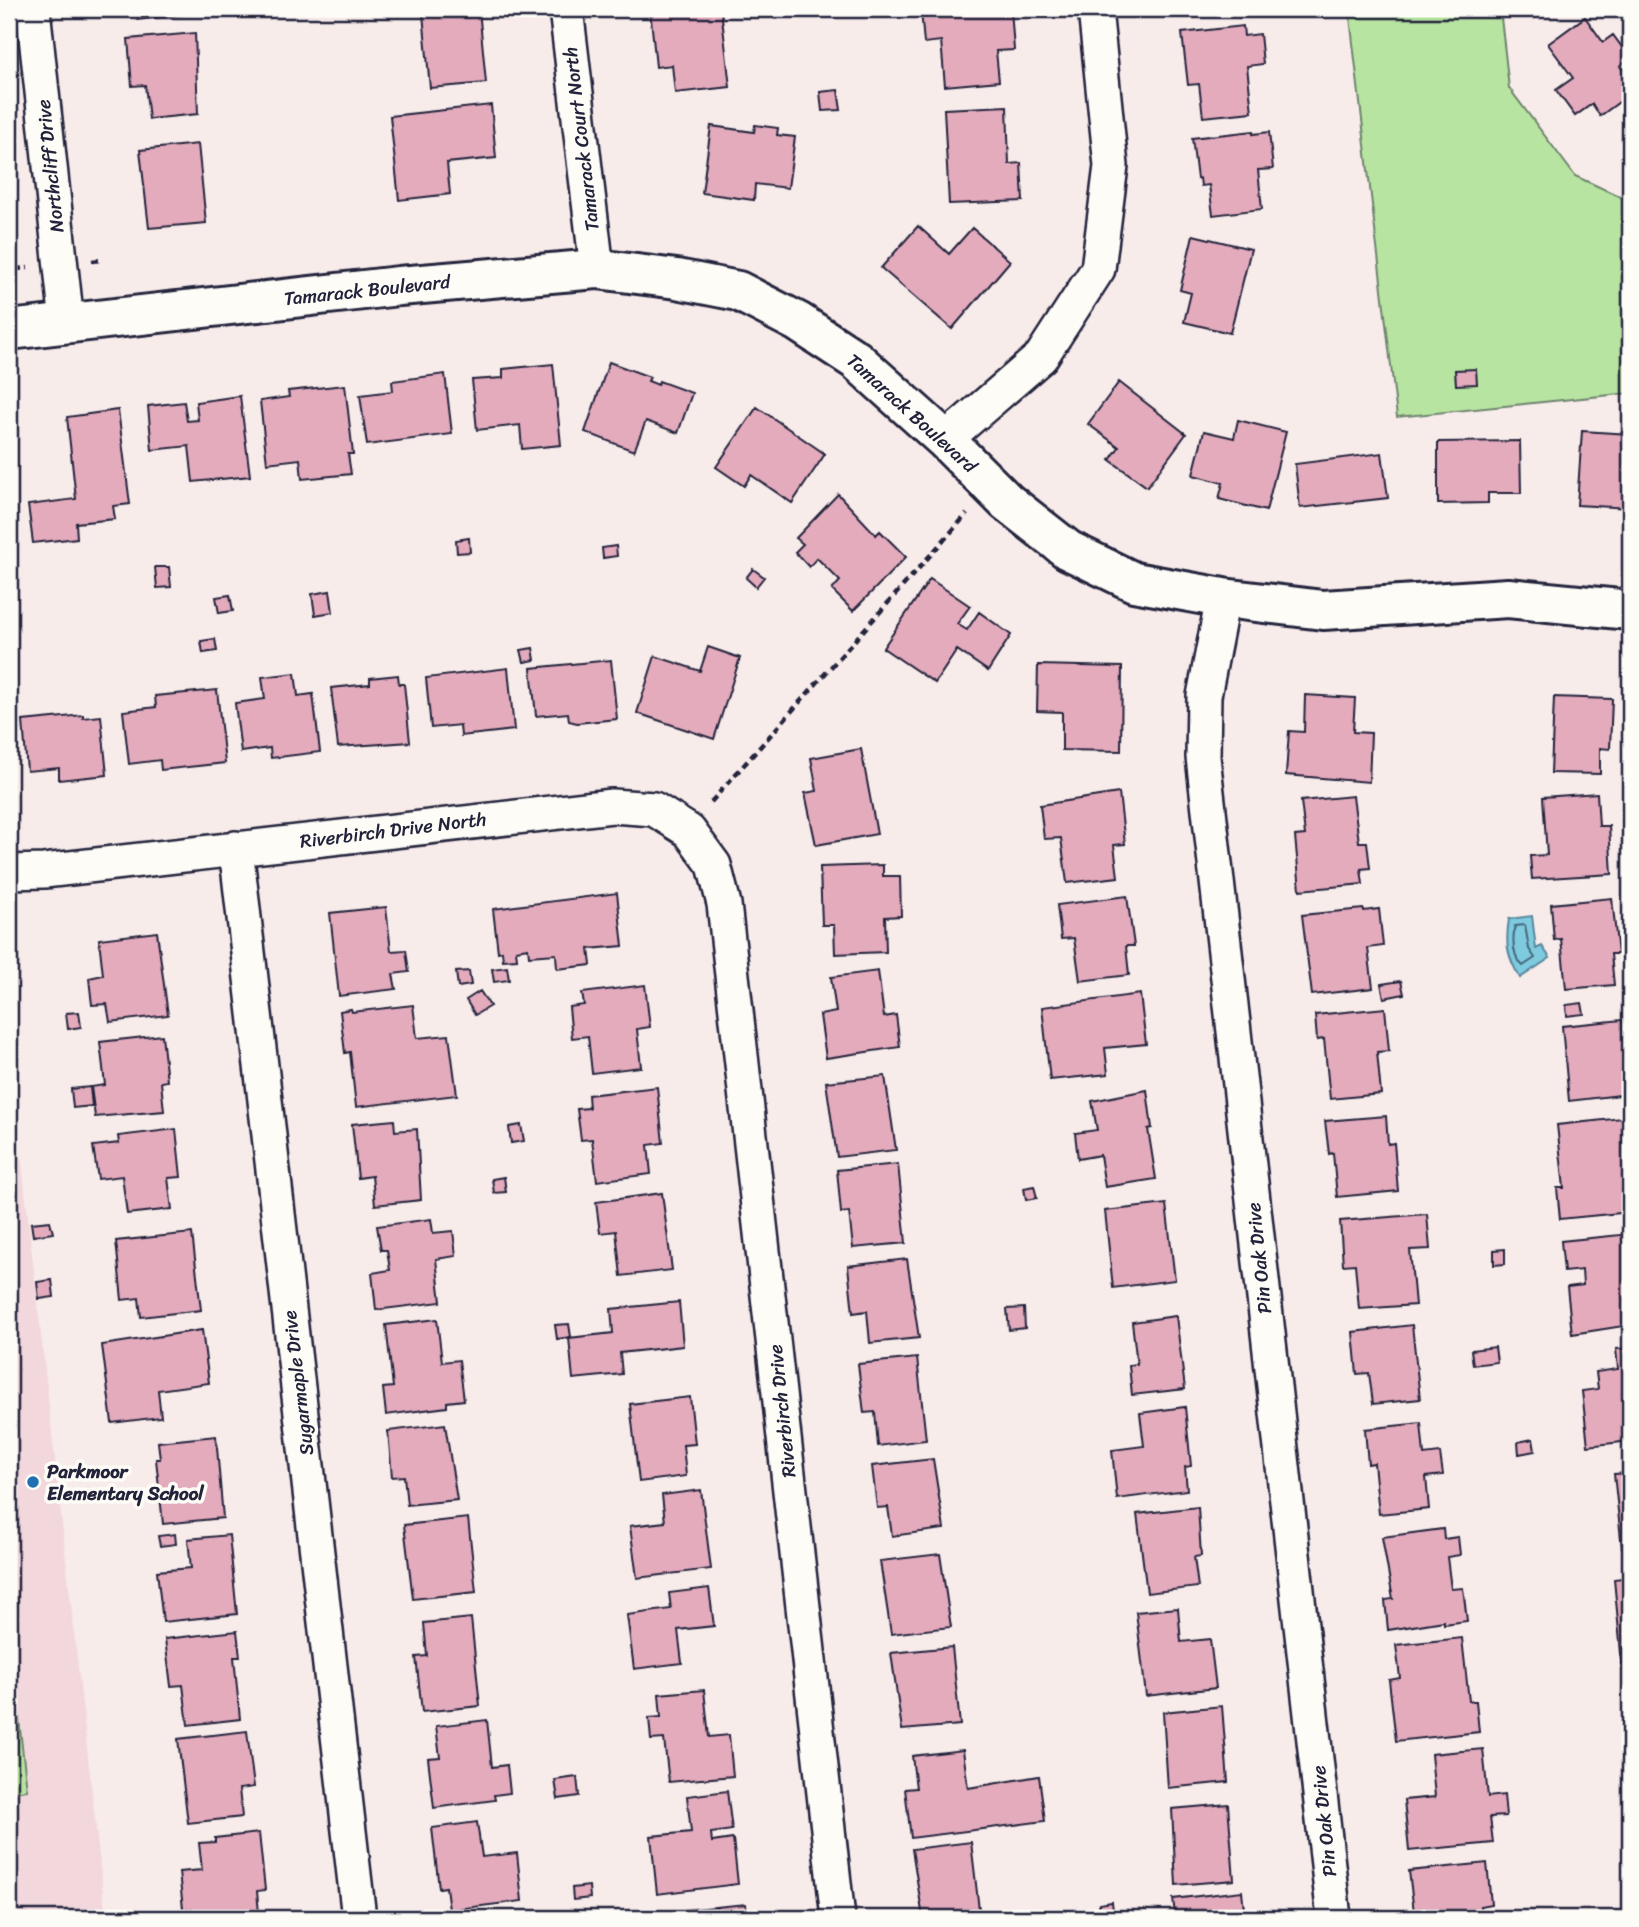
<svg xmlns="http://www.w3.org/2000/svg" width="1639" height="1927" font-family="Sriracha,sans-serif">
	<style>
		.built { fill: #f2d8dd }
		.green { fill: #b8e4a1; stroke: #6d836e; stroke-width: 2 }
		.water { fill: #7ecade; stroke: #59879d; stroke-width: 2 }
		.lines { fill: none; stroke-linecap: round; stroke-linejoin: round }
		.shore { stroke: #47657c; stroke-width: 2 }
		.building { fill: #e4abbd; stroke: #22223b; stroke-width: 2 }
		.minor-casing { stroke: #22223b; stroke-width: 38 }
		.tertiary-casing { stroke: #22223b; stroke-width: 44 }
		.path { stroke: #22223b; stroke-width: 4.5; stroke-dasharray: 7 5; stroke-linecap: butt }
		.minor { stroke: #fdfcf7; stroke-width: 33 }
		.tertiary { stroke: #fdfcf7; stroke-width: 38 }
		.poi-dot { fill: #1f6fb2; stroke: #fdfcf7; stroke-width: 2.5 }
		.labels { text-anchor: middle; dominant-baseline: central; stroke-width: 7; stroke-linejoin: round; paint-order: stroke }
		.street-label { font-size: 19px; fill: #22223b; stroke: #fdfcf7 }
		.poi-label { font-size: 19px; font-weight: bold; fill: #22223b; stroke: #fdfcf7; text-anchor: start }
	</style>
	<rect width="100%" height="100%" fill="#f8eceb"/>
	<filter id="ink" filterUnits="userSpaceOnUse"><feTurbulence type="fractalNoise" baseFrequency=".0143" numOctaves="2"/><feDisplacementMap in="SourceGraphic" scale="14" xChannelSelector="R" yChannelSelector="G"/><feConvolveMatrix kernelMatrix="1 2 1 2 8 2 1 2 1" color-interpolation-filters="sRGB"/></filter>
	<g filter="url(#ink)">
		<path class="built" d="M 9,1046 L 106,1918 L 9,1918 Z"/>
		<path class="green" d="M 1349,9 L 1500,9 L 1509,88 L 1575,176 L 1630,201 L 1630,393 L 1397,417 Z
			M 9,1632 L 27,1790 L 9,1792 L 9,1631 Z"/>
		<path class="water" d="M 1532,916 L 1536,949 L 1542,946 L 1550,958 L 1520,978 C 1507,956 1505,944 1509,919 Z"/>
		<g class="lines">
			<path class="shore" d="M 1525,925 L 1529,949 L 1535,958 L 1523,966 C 1512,956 1512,941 1515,926 Z"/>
		</g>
		<path class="building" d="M 137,9 L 187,9 L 188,14 L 138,20 Z
			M 479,9 L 486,83 L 430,88 L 423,14 Z
			M 650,9 L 721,9 L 730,87 L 675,93 L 672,65 L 656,67 Z
			M 937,9 L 1011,9 L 1014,50 L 996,51 L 999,81 L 945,86 L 941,41 L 924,43 L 921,11 Z
			M 1585,17 L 1603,42 L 1613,35 L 1630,58 L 1620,66 L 1630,80 L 1630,94 L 1600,116 L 1592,104 L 1575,116 L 1556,90 L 1573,78 L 1548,44 Z
			M 1243,26 L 1244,36 L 1260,34 L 1263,64 L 1247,66 L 1252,112 L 1203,117 L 1199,84 L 1188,85 L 1182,33 Z
			M 195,33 L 198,114 L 149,119 L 145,85 L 132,86 L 128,39 Z
			M 838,90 L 841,110 L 822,111 L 820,92 Z
			M 491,105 L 496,158 L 447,163 L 450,194 L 399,200 L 390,116 Z
			M 1007,106 L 1009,164 L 1021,163 L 1023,201 L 949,204 L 944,109 Z
			M 755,125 L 778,128 L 777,135 L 795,137 L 788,188 L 755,184 L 754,200 L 702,193 L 711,126 L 754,132 Z
			M 1253,131 L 1253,134 L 1269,132 L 1273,169 L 1258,170 L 1262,209 L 1213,215 L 1209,185 L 1201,186 L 1200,178 L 1197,179 L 1192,138 Z
			M 198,144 L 206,223 L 149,228 L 140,150 Z
			M 918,226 L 949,254 L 972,228 L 1010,261 L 952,329 L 881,268 Z
			M 1193,235 L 1251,249 L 1230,333 L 1184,322 L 1191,293 L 1180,290 Z
			M 609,362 L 650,377 L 648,381 L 658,385 L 659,381 L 692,393 L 678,433 L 646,421 L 634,451 L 585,432 Z
			M 553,364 L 561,445 L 522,449 L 520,425 L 477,430 L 472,380 L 503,378 L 503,369 Z
			M 1476,369 L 1477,384 L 1456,385 L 1455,370 Z
			M 445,374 L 452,434 L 367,445 L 360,395 L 393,391 L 392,381 Z
			M 1119,382 L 1186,434 L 1147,487 L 1110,460 L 1119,447 L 1088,424 Z
			M 345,385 L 353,454 L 348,454 L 351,474 L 302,479 L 300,459 L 267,463 L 260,401 L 289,397 L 288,391 Z
			M 240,396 L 250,476 L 193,482 L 189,446 L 152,450 L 148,406 L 184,402 L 187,421 L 198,420 L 196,402 Z
			M 757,407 L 825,454 L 792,503 L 751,475 L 744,486 L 716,467 Z
			M 118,410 L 130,504 L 113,506 L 115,519 L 76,523 L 77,538 L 33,543 L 28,505 L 76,499 L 67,417 Z
			M 1238,420 L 1286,432 L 1266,511 L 1219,499 L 1223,483 L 1193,475 L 1204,431 L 1234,438 Z
			M 1582,431 L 1630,434 L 1630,508 L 1577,505 Z
			M 1520,441 L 1521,493 L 1488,493 L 1488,503 L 1438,504 L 1438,442 Z
			M 1382,453 L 1388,498 L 1300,508 L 1295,464 Z
			M 838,494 L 876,535 L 880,531 L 906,557 L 853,611 L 832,590 L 840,581 L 817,558 L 809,567 L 795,552 L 803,544 L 796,538 Z
			M 469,538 L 470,552 L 457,553 L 456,540 Z
			M 616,546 L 617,556 L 603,558 L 602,548 Z
			M 155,567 L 169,567 L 171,587 L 157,588 Z
			M 753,569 L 764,577 L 756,587 L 746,578 Z
			M 930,579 L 970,606 L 957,624 L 967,630 L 979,612 L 1011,635 L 988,671 L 957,650 L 935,683 L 883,648 Z
			M 330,591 L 333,612 L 315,615 L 312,594 Z
			M 230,595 L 233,611 L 219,613 L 216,597 Z
			M 215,639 L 217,651 L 203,653 L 201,641 Z
			M 708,647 L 740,658 L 714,739 L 637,713 L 655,656 L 700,671 Z
			M 533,648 L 535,660 L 524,662 L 521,650 Z
			M 611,660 L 617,719 L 577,723 L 569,721 L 568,713 L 536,716 L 531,668 Z
			M 1038,665 L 1122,667 L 1121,751 L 1062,750 L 1062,712 L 1037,711 Z
			M 508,668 L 514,730 L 461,736 L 460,725 L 431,728 L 426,678 Z
			M 295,673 L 298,696 L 313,694 L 320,752 L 271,758 L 270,748 L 241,752 L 235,703 L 265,699 L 262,677 Z
			M 398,675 L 399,684 L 404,684 L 410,742 L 338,747 L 331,688 L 370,684 L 370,678 Z
			M 217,690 L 225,763 L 161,770 L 160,760 L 129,764 L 123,711 L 156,707 L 155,696 Z
			M 1305,695 L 1355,698 L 1353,732 L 1371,733 L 1369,782 L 1286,775 L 1289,731 L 1304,732 Z
			M 1554,697 L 1612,699 L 1610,749 L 1600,748 L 1600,774 L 1551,773 Z
			M 83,715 L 83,718 L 101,716 L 107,775 L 59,780 L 59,768 L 27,771 L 23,721 Z
			M 861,749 L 877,834 L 816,845 L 805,793 L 817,791 L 811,758 Z
			M 1119,793 L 1125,844 L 1114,845 L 1118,877 L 1067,883 L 1061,838 L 1044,839 L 1040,805 Z
			M 1597,793 L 1599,826 L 1609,826 L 1612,874 L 1532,879 L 1530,856 L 1547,855 L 1543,797 Z
			M 1353,796 L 1359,842 L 1367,842 L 1370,868 L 1361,869 L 1363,884 L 1300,890 L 1295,836 L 1305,835 L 1301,801 Z
			M 883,865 L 883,876 L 900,876 L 901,916 L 885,917 L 886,952 L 835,954 L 834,925 L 822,925 L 820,867 Z
			M 617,893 L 623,946 L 589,949 L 591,965 L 557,969 L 556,954 L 529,956 L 528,948 L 516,950 L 517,959 L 503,960 L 502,951 L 498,952 L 493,909 Z
			M 1127,896 L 1134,946 L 1126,946 L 1129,975 L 1080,981 L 1074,938 L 1061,939 L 1057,905 Z
			M 1612,898 L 1618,954 L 1611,954 L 1614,985 L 1566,989 L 1561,939 L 1554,940 L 1551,904 Z
			M 386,907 L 391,951 L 406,950 L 409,972 L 393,974 L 396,989 L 339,996 L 330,913 Z
			M 1363,909 L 1364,911 L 1379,909 L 1383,946 L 1368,948 L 1373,988 L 1312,995 L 1302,915 Z
			M 157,932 L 168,1015 L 110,1022 L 107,1004 L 92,1005 L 89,978 L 103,975 L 99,939 Z
			M 507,967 L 509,980 L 494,982 L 492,969 Z
			M 469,971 L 471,985 L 458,987 L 456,972 Z
			M 878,971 L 884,1017 L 896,1015 L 900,1047 L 826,1058 L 820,1015 L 836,1012 L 831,977 Z
			M 1401,981 L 1404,994 L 1384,998 L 1381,984 Z
			M 645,985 L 650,1027 L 637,1029 L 641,1067 L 592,1073 L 588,1036 L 572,1038 L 569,1007 L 584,1005 L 582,993 Z
			M 480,991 L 490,1006 L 475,1015 L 466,1000 Z
			M 1140,994 L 1146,1044 L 1105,1048 L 1108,1074 L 1050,1080 L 1042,1007 Z
			M 1582,1003 L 1584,1014 L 1567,1016 L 1566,1005 Z
			M 413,1005 L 417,1038 L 449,1035 L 457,1095 L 356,1107 L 350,1052 L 345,1053 L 340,1011 L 351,1009 L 352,1012 Z
			M 1385,1008 L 1389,1051 L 1377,1052 L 1381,1094 L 1330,1099 L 1324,1039 L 1317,1040 L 1315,1015 Z
			M 79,1012 L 81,1027 L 68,1029 L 66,1013 Z
			M 1622,1020 L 1629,1094 L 1569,1101 L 1562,1026 Z
			M 162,1035 L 167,1081 L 161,1082 L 164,1111 L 95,1117 L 91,1087 L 105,1085 L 100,1042 Z
			M 885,1076 L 896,1150 L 837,1157 L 826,1082 Z
			M 90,1087 L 92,1106 L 73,1108 L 71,1089 Z
			M 657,1087 L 663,1143 L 648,1145 L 651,1174 L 597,1181 L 592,1139 L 581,1140 L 577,1109 L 589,1108 L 588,1095 Z
			M 1147,1090 L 1152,1128 L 1148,1129 L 1156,1179 L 1105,1187 L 1100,1155 L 1078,1159 L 1075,1133 L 1097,1130 L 1092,1101 Z
			M 1386,1116 L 1388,1144 L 1394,1143 L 1398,1191 L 1337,1197 L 1333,1153 L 1329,1154 L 1325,1121 Z
			M 1622,1118 L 1626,1150 L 1630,1150 L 1630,1212 L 1560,1219 L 1557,1188 L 1564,1188 L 1557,1125 Z
			M 394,1120 L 395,1131 L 417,1129 L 421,1200 L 375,1205 L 372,1176 L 358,1178 L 352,1124 Z
			M 521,1125 L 524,1141 L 511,1143 L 509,1127 Z
			M 176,1129 L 181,1177 L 168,1178 L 172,1209 L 127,1214 L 122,1176 L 98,1179 L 93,1146 L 119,1143 L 118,1136 Z
			M 898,1164 L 906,1243 L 853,1248 L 849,1212 L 841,1213 L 837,1170 Z
			M 504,1177 L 506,1192 L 494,1193 L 492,1179 Z
			M 1034,1186 L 1037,1198 L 1026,1200 L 1024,1188 Z
			M 662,1193 L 672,1270 L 621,1276 L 616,1231 L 600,1233 L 596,1202 Z
			M 1166,1204 L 1175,1280 L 1113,1288 L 1105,1211 Z
			M 1427,1214 L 1430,1249 L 1410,1250 L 1415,1305 L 1359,1309 L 1355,1264 L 1343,1265 L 1340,1221 Z
			M 431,1219 L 433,1233 L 453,1231 L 456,1256 L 436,1259 L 441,1302 L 376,1310 L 372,1273 L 390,1270 L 387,1250 L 381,1250 L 377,1226 Z
			M 50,1221 L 53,1233 L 33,1236 L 31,1223 Z
			M 192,1233 L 201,1310 L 141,1317 L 139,1298 L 122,1300 L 116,1241 Z
			M 1630,1234 L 1630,1325 L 1572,1334 L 1567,1287 L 1583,1285 L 1582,1270 L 1564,1272 L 1561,1241 Z
			M 1505,1249 L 1505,1264 L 1494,1265 L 1494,1250 Z
			M 907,1259 L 919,1338 L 870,1343 L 867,1311 L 853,1313 L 848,1266 Z
			M 52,1280 L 54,1297 L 39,1299 L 37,1282 Z
			M 679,1302 L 683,1346 L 620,1353 L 622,1374 L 573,1379 L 569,1338 L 613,1333 L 611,1309 Z
			M 1024,1308 L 1025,1328 L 1009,1330 L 1007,1309 Z
			M 1176,1316 L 1185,1389 L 1132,1395 L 1129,1365 L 1137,1364 L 1132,1322 Z
			M 437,1319 L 442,1362 L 459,1360 L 464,1400 L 447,1402 L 447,1407 L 386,1415 L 383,1388 L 393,1387 L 386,1325 Z
			M 569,1324 L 571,1337 L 557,1339 L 555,1325 Z
			M 1412,1325 L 1420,1399 L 1373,1404 L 1369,1373 L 1357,1374 L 1353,1332 Z
			M 202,1330 L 209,1383 L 158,1390 L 161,1417 L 112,1423 L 102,1345 Z
			M 1495,1347 L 1497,1362 L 1473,1365 L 1471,1350 Z
			M 1630,1348 L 1630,1441 L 1588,1446 L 1582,1391 L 1598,1389 L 1596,1372 L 1618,1369 L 1616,1349 Z
			M 917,1358 L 926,1440 L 878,1446 L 875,1412 L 864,1413 L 858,1364 Z
			M 690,1397 L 695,1444 L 683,1445 L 686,1476 L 639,1482 L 630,1404 Z
			M 1185,1407 L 1191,1466 L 1185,1467 L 1187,1490 L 1117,1499 L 1112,1450 L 1144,1446 L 1140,1413 Z
			M 1421,1423 L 1424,1455 L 1440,1453 L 1443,1475 L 1426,1477 L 1429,1509 L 1379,1514 L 1374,1463 L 1368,1464 L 1365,1429 Z
			M 445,1424 L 457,1500 L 407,1505 L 404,1476 L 392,1477 L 388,1431 Z
			M 216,1436 L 223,1518 L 163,1524 L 156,1459 L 160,1459 L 158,1442 Z
			M 1533,1439 L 1535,1451 L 1519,1454 L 1518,1442 Z
			M 933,1459 L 944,1529 L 892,1536 L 888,1507 L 877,1508 L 872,1466 Z
			M 1630,1473 L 1630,1547 L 1622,1548 L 1614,1474 Z
			M 701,1490 L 711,1569 L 637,1578 L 630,1526 L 665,1522 L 662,1495 Z
			M 1198,1507 L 1201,1556 L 1194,1557 L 1198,1587 L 1147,1593 L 1137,1514 Z
			M 468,1518 L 476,1592 L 413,1599 L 404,1525 Z
			M 1443,1529 L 1444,1539 L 1458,1537 L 1460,1555 L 1447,1557 L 1451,1589 L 1463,1588 L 1467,1621 L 1444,1624 L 1444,1621 L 1388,1630 L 1385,1600 L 1393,1599 L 1382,1537 Z
			M 175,1534 L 176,1544 L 160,1546 L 158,1536 Z
			M 229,1535 L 237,1614 L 163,1622 L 157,1571 L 191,1568 L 188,1539 Z
			M 940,1554 L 951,1627 L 891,1634 L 880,1561 Z
			M 1630,1577 L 1630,1663 L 1622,1664 L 1614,1579 Z
			M 709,1588 L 714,1626 L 678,1630 L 682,1663 L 634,1669 L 627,1615 L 671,1609 L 669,1593 Z
			M 1178,1608 L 1181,1642 L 1210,1639 L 1216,1688 L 1146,1696 L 1136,1612 Z
			M 471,1618 L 480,1706 L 422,1712 L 416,1657 L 427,1656 L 424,1623 Z
			M 237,1631 L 240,1657 L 234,1657 L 240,1719 L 188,1725 L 183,1685 L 171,1686 L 165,1639 Z
			M 1462,1638 L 1469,1701 L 1476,1701 L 1479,1732 L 1396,1741 L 1389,1680 L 1400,1678 L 1396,1645 Z
			M 952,1647 L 960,1725 L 902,1730 L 891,1653 Z
			M 704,1690 L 709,1737 L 729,1735 L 733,1776 L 669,1782 L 664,1739 L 651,1740 L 649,1718 L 661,1717 L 659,1694 Z
			M 1222,1706 L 1228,1782 L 1168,1788 L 1163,1712 Z
			M 487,1720 L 492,1767 L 507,1765 L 510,1793 L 494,1795 L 495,1800 L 434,1808 L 428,1758 L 440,1757 L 436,1726 Z
			M 247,1731 L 254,1787 L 239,1789 L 242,1817 L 188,1823 L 178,1739 Z
			M 1483,1749 L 1488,1797 L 1504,1795 L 1506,1816 L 1490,1817 L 1493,1843 L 1409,1851 L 1404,1800 L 1435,1797 L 1431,1754 Z
			M 963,1750 L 968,1788 L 1039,1776 L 1045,1821 L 911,1838 L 905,1789 L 916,1788 L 912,1756 Z
			M 577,1777 L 579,1796 L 558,1799 L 555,1780 Z
			M 727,1791 L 732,1830 L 711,1833 L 712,1842 L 733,1839 L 738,1884 L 657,1894 L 651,1836 L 691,1832 L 687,1796 Z
			M 1228,1804 L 1234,1880 L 1176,1885 L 1172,1809 Z
			M 477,1822 L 482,1857 L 517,1853 L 522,1901 L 449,1910 L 446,1887 L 439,1888 L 432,1828 Z
			M 259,1833 L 265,1890 L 257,1891 L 259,1913 L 184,1918 L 179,1872 L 202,1870 L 199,1843 L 215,1842 L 215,1838 Z
			M 971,1842 L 980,1918 L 923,1918 L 912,1849 Z
			M 1487,1863 L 1491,1904 L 1480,1906 L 1482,1918 L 1432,1918 L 1431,1910 L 1414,1912 L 1409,1871 Z
			M 589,1886 L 590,1898 L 573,1900 L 572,1888 Z
			M 1242,1891 L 1245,1918 L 1161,1918 L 1175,1914 L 1173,1899 Z
			M 1112,1902 L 1114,1918 L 1101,1918 L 1099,1904 Z
			M 746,1904 L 747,1918 L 686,1918 L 685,1910 Z"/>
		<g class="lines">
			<g class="minor-casing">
				<path id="minor" d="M 33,9 L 67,323
					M 566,9 L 597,269
					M 945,440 L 1041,357 L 1098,269 L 1111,166 L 1095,9
					M 1223,598 L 1204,696 L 1203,757 L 1334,1918
					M 236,848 L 359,1918
					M 9,872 L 44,871 L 612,806 L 654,809 L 689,831 L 714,865 L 724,904 L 838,1918"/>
			</g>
			<g class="tertiary-casing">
				<path id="tertiary" d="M 9,330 L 399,286 L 597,269 L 677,279 L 738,291 L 798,322 L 856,360 L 945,440 L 1007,502 L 1068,550 L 1134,582 L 1223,598 L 1323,610 L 1508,598 L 1630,610"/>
			</g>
			<path class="path" d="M 92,261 L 102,260
				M 15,269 L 28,268
				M 711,802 L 967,514"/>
			<use href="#minor" class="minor"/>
			<use href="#tertiary" class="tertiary"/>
		</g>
	</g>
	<circle class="poi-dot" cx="33" cy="1482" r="7"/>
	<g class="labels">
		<g class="street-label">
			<text transform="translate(581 139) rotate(-97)">Tamarack Court North</text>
			<text transform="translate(50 166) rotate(-96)">Northcliff Drive</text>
			<text transform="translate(367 290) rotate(-6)">Tamarack Boulevard</text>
			<text transform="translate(912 413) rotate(42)">Tamarack Boulevard</text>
			<text transform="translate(393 830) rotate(-7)">Riverbirch Drive North</text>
			<text transform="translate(1259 1258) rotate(-96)">Pin Oak Drive</text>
			<text transform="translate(298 1383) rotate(-97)">Sugarmaple Drive</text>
			<text transform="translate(782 1411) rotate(-96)">Riverbirch Drive</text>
			<text transform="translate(1324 1821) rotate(-96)">Pin Oak Drive</text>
		</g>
		<g class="poi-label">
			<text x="47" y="1471">Parkmoor<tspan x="47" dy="22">Elementary School</tspan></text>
		</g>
	</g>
	<rect width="1639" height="1927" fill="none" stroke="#fdfcf7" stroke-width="35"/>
	<rect x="18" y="18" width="1604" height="1892" fill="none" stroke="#22223b" stroke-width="2.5" filter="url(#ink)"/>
</svg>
